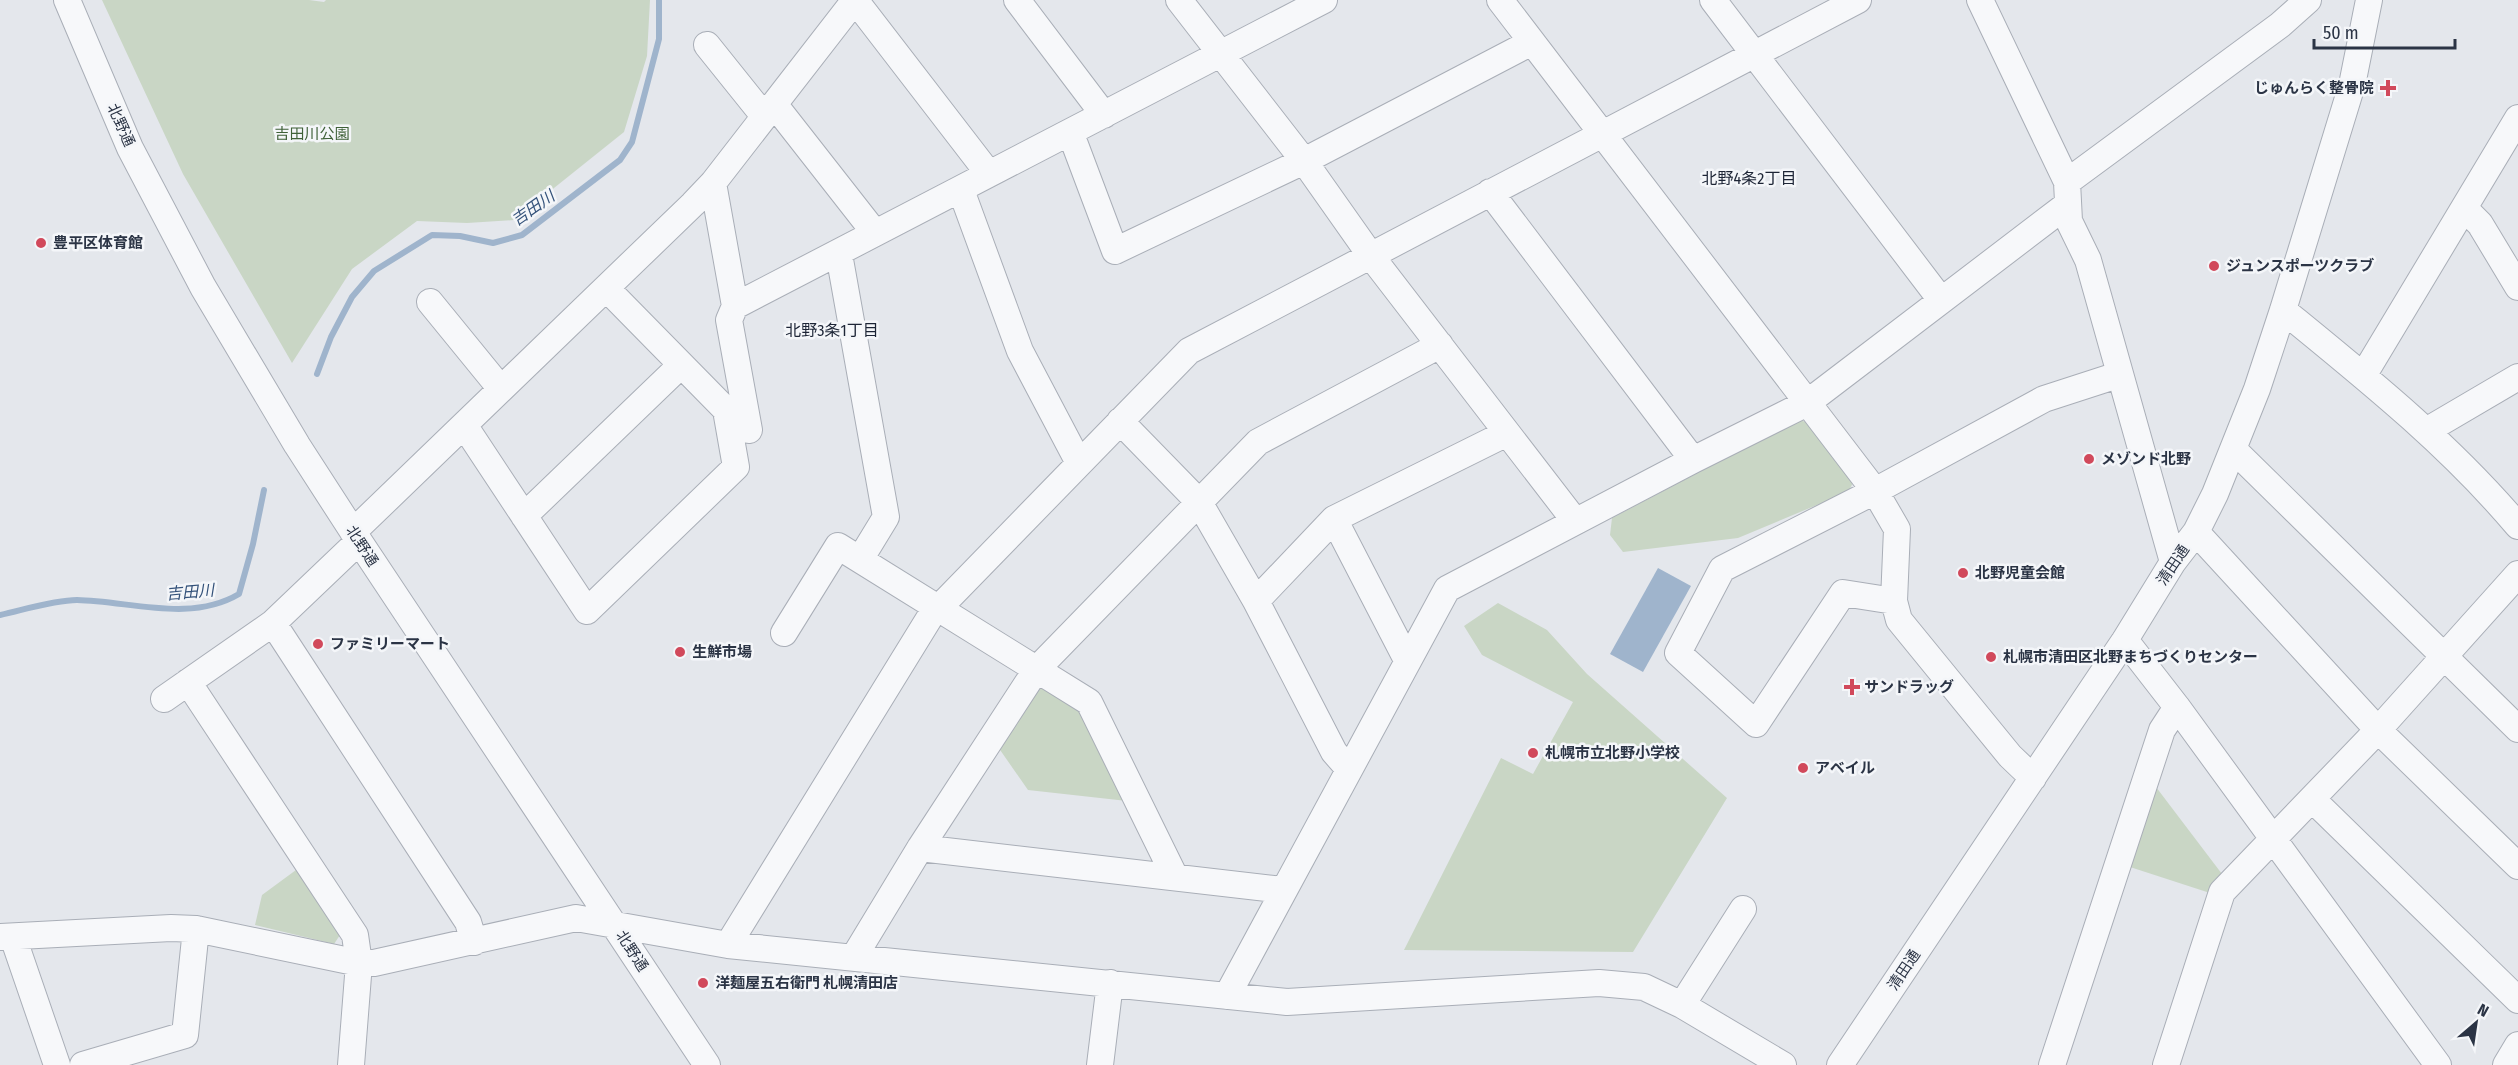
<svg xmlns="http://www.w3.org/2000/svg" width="2518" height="1065" font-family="'Fira Sans Condensed','Noto Sans JP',sans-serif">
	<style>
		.green { fill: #c9d6c5 }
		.water { fill: #9fb4cc }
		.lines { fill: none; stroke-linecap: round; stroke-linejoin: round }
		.stream { stroke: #9fb4cc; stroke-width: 6 }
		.minor-casing { stroke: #a9aeb7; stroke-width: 28 }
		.minor { stroke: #f7f8fa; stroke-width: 26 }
		.poi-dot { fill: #d1495b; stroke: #f4f6f9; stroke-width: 2 }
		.labels { text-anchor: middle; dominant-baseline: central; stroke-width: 5; stroke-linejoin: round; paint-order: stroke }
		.poi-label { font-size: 15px; font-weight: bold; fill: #2b3445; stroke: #f4f6f9; text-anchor: start }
		.street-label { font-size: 15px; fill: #2b3445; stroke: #f4f6f9 }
		.park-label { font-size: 15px; fill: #3f6138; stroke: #f4f6f9 }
		.neighbourhood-label { font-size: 16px; fill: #1d2536; stroke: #f4f6f9 }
		.water-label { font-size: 16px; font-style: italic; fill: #34527a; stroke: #f4f6f9 }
	</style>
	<rect width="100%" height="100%" fill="#e4e7ec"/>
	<path class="green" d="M 102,0 L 309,0 L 324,2 L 326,0 L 650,0 L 647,56 L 624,132 L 514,220 L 467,223 L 417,221 L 352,269 L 292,363 L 183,174 Z
		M 1798,420 L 1807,422 L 1853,483 L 1848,492 L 1738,538 L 1623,552 L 1610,535 L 1612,518 Z
		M 1498,603 L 1547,630 L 1587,674 L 1727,798 L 1633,952 L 1404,950 L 1501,758 L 1533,774 L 1573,702 L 1482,655 L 1464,626 Z
		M 1048,688 L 1080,709 L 1127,801 L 1028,790 L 998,747 L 1035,689 Z
		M 2156,787 L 2222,874 L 2212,883 L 2210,893 L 2130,867 Z
		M 296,870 L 340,935 L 334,944 L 255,925 L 262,895 Z"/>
	<path class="water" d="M 1658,568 L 1691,586 L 1643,672 L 1610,654 Z"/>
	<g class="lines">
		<path class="stream" d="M 317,374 L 331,337 L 352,297 L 374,271 L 432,235 L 460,236 L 493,243 L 522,235 L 620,160 L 632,142 L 659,39 L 659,0
			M 0,615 C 23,610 54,600 77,600 C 130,601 190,623 239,594 L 253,544 L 264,490"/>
		<g class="minor-casing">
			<path id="minor" d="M 67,0 L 130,148 L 203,287 L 297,445 L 359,541 L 707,1065
				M 855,0 L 989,174
				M 1017,0 L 1104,115
				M 1179,0 L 1304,161 L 1371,256 L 1575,521
				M 1500,0 L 1875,491 L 1897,529 L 1894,601 L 1899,620 L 2010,756 L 2033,778
				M 1713,0 L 1941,300
				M 1980,0 L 2067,182 L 2069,221 L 2088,260 L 2173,562
				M 707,45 L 764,116
				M 774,104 L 875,233
				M 1071,134 L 1115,251 L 1304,161 L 1532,42
				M 2067,182 L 2280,25 L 2308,0
				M 713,183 L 735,306 L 1324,0
				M 961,190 L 1020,351 L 1079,463
				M 1490,192 L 1693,460
				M 2464,208 L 2480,224 L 2518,287
				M 839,254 L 886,517 L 861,558
				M 430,302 L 501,389
				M 735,306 L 729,320 L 749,430
				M 2283,310 C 2365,377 2449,444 2518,526
				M 2363,376 L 2518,118
				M 1120,421 L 1199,502 L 1256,601 L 1334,752 L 1348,768
				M 464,425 L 587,611 L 736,467 L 726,410 L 607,289
				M 2426,431 L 2518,377
				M 2234,450 L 2518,729
				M 524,516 L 681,365
				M 1334,519 L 1407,660
				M 353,532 L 693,204 L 713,183 L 855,0
				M 2196,532 L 2378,730 L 2518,866
				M 1256,601 L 1334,519 L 1507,433
				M 1894,601 L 1843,593 L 1756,724 L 1678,653 L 1722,569 L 1875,491 L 2044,399 L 2118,375
				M 273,623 L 468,922 L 474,942
				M 784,633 L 838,546 L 1089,702 L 1175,877
				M 2125,640 L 2177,707 L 2438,1065
				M 188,682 L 355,935 L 359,963 L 351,1065
				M 164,699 L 273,623 L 359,541
				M 2312,799 L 2518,1000
				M 920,848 L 1283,890
				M 0,937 L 171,928 L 196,929 L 359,963 L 374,963 L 576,918 L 728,945 L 1287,1002 L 1599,983 L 1644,987 L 1682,1005 L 1783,1065
				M 13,937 L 57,1065
				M 728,945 L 930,617 L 1189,351 L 1858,0
				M 854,957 L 920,848 L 1036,670 L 1258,442 L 1440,345
				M 1227,996 L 1447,589 L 1693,460 L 1807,403 L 2068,204
				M 1682,1005 L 1743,909
				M 83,1065 L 185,1035 L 196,929
				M 1100,1065 L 1110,983
				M 1840,1065 L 2125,640 L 2173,562 L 2196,532 L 2215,494 L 2257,389 L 2283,310 L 2352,85 L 2369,0
				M 2052,1065 L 2162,730 L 2177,707
				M 2166,1065 L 2222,892 L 2378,730 L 2518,574
				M 2506,1065 L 2518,1045"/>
		</g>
		<use href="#minor" class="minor"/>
	</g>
	<g class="poi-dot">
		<path d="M2385 79h6v6h6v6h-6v6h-6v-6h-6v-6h6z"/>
		<circle cx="41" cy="243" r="6"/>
		<circle cx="2214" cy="266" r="6"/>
		<circle cx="2089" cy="459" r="6"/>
		<circle cx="1963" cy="573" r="6"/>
		<circle cx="318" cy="644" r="6"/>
		<circle cx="680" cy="652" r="6"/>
		<circle cx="1991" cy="657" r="6"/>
		<path d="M1849 678h6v6h6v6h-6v6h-6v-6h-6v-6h6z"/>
		<circle cx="1533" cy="753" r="6"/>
		<circle cx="1803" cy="768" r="6"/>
		<circle cx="703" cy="983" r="6"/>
	</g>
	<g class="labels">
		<g class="poi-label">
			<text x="2374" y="88" text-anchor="end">じゅんらく整骨院</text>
			<text x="53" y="243">豊平区体育館</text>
			<text x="2226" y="266">ジュンスポーツクラブ</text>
			<text x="2101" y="459">メゾンド北野</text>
			<text x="1975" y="573">北野児童会館</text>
			<text x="330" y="644">ファミリーマート</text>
			<text x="692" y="652">生鮮市場</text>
			<text x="2003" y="657">札幌市清田区北野まちづくりセンター</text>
			<text x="1864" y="687">サンドラッグ</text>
			<text x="1545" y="753">札幌市立北野小学校</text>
			<text x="1815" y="768">アベイル</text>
			<text x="715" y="983">洋麺屋五右衛門 札幌清田店</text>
		</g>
		<g class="street-label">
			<text transform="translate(121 125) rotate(66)">北野通</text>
			<text transform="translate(362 546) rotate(57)">北野通</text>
			<text transform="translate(2173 565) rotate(-56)">清田通</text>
			<text transform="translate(632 951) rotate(57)">北野通</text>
			<text transform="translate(1904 970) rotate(-56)">清田通</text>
		</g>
		<g class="park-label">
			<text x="312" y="134">吉田川公園</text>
		</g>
		<g class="neighbourhood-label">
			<text x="1749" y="178">北野4条2丁目</text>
			<text x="832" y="330">北野3条1丁目</text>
		</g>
		<g class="water-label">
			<text transform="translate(533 208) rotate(-35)">吉田川</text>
			<text transform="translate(190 592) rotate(-5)">吉田川</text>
		</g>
	</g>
	<g transform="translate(2476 1023) rotate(29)" stroke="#f4f6f9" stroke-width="4.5" paint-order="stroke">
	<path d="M0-4.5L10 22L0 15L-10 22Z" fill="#2b3445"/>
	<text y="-9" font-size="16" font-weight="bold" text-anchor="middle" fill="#2b3445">N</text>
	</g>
	<path d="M2314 39v9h141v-9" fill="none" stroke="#2b3445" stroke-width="3"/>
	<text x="2323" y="39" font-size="18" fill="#2b3445" stroke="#f4f6f9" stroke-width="4.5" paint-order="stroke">50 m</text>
</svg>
